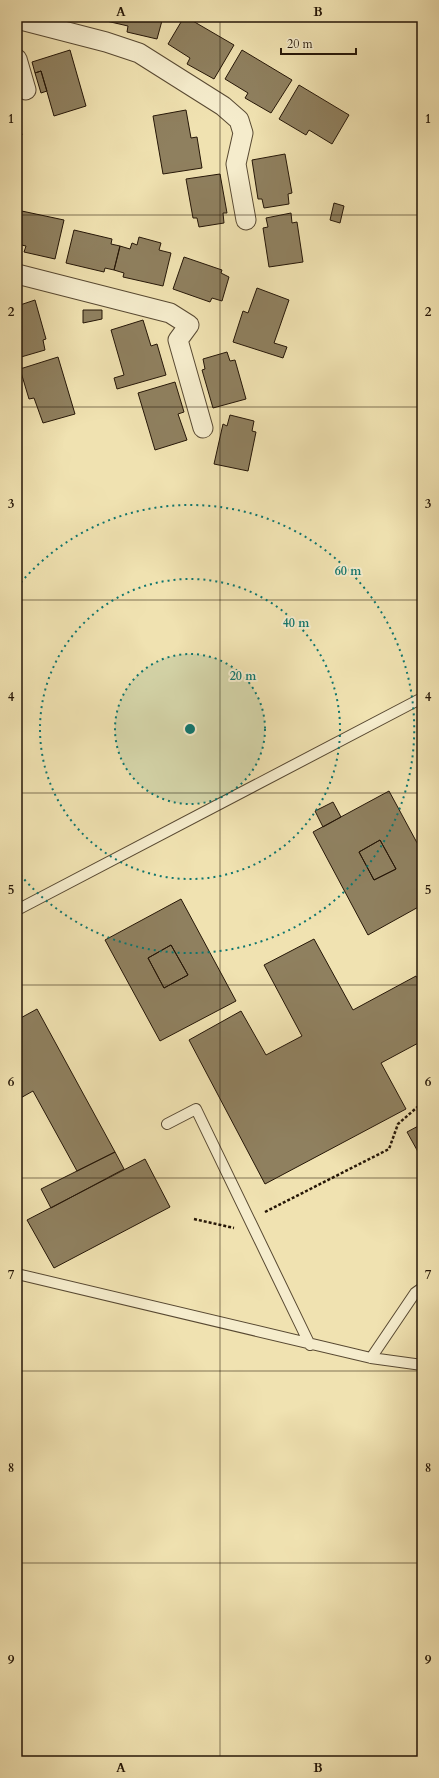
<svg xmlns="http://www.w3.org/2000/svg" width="439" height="1778" font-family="Cardo,serif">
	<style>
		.building { fill: #8f805f; stroke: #251607; fill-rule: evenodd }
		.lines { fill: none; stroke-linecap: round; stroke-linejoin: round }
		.service-casing { stroke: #584932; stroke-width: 12 }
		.minor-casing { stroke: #584932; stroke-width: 21 }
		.path { stroke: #251607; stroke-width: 2.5; stroke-dasharray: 3 2; stroke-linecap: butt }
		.service { stroke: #f5eccc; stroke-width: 10 }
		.minor { stroke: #f5eccc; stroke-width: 19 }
		.grid { fill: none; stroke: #251607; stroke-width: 1; stroke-opacity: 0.55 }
		.ring { fill: none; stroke: #0f766e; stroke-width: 2; stroke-dasharray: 2 4 }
		.centre { fill: #0f766e; stroke: #f5eccc; stroke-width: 2 }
		.ring-label { font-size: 12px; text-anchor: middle; font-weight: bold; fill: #0f766e; stroke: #f5eccc; stroke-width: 4; stroke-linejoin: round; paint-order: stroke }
		.neatline { fill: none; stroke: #251607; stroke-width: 1.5 }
		.grid-label { font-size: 13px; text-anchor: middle; font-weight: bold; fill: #251607 }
	</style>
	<rect width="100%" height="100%" fill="#f0e2b1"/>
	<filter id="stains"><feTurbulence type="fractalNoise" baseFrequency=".005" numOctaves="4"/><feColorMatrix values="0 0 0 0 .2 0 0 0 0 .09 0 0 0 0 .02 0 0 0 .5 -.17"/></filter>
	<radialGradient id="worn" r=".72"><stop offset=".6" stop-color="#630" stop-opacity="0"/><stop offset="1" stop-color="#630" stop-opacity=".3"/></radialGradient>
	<path class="building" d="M 103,17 L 163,17 L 157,39 L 127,32 L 128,26 L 102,20 Z
		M 184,17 L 186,17 L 234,45 L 214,79 L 187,64 L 190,58 L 168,44 Z
		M 70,50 L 86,106 L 54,116 L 41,71 L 35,73 L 32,62 Z
		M 242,50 L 292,80 L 271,113 L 245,98 L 248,93 L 225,79 Z
		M 41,71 L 47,91 L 41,93 L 35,73 Z
		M 299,85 L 349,115 L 332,144 L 309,130 L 306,135 L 279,119 Z
		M 186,110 L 191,138 L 197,137 L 202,168 L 163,174 L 153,116 Z
		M 17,116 L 22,135 L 17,137 Z
		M 285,154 L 292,193 L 288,194 L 289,204 L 264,208 L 262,199 L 258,199 L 252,160 Z
		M 220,174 L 227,213 L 223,213 L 224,223 L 199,227 L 197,218 L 193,218 L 186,179 Z
		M 334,203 L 344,206 L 340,223 L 330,220 Z
		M 17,210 L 64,220 L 55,259 L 24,252 L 26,246 L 17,244 Z
		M 291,213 L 292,223 L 297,222 L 303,262 L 269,267 L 263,228 L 268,227 L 266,218 Z
		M 74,230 L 112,239 L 111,244 L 120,246 L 114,270 L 105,268 L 104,272 L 66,263 Z
		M 139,237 L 161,243 L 159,250 L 171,253 L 163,286 L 123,277 L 124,273 L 114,270 L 120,246 L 130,249 L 132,243 L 137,245 Z
		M 184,257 L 222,270 L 221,273 L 229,277 L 222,301 L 212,298 L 210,302 L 173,289 Z
		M 257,288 L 289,300 L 274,343 L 287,347 L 283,358 L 233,342 L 243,311 L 248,313 Z
		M 35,300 L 46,339 L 43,340 L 45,350 L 21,357 L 17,347 L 17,306 Z
		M 83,310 L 102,310 L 102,319 L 83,323 Z
		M 143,320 L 151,346 L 157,344 L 166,375 L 117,389 L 114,378 L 124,375 L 111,330 Z
		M 227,352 L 230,361 L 235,360 L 246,399 L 213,408 L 202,370 L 205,369 L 203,359 Z
		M 58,357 L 75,414 L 43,423 L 34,398 L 29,399 L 20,369 Z
		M 175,382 L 184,412 L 178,414 L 187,440 L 155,450 L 138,393 Z
		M 230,415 L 254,421 L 252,431 L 256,432 L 248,471 L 214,464 L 223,424 L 227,426 Z
		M 389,791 L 422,852 L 422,905 L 368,935 L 313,832 ZM 380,840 L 396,869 L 374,880 L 359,852 Z
		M 333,802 L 341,817 L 323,827 L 315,811 Z
		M 380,840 L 396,869 L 374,880 L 359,852 Z
		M 181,899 L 236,1001 L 160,1041 L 105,940 ZM 171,945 L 188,975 L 164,988 L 148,958 Z
		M 314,939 L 353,1010 L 416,976 L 422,987 L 422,1041 L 381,1063 L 406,1109 L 265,1184 L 189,1040 L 241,1011 L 266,1055 L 302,1036 L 264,965 Z
		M 171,945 L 188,975 L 164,988 L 148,958 Z
		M 37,1009 L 115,1152 L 77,1171 L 33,1091 L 17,1100 L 17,1020 Z
		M 422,1124 L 422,1159 L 407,1132 Z
		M 115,1152 L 124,1169 L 51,1208 L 41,1189 Z
		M 145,1159 L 170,1207 L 54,1268 L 27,1220 Z"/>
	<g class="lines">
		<g class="service-casing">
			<path id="service" d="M 17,910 L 422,698
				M 167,1124 L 196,1109 L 310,1345
				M 17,1274 L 371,1358 L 422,1365
				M 371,1358 L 415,1293 L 422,1288"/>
		</g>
		<g class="minor-casing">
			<path id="minor" d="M 17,19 L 106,42 L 139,53 L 223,106 L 239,120 L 243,133 L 236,164 L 246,220
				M 17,59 L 26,90
				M 17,274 L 170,313 L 189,325 L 178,340 L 203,428"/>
		</g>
		<path class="path" d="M 265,1212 L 389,1149 L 398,1124 L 422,1103
			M 194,1219 L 234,1228"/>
		<use href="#service" class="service"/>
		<use href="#minor" class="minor"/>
	</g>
	<path class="grid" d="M 220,17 L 220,1761M 17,215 L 422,215M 17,407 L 422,407M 17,600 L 422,600M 17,793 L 422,793M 17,985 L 422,985M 17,1178 L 422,1178M 17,1371 L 422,1371M 17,1563 L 422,1563"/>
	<circle cx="190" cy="729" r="75" fill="#0f766e" fill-opacity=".12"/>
	<g class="ring">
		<circle cx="190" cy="729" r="75"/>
		<circle cx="190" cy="729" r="150"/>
		<path d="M17 587A224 224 0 1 1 17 871"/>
	</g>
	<circle cx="190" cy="729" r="6" class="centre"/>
	<g class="ring-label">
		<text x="348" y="575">60 m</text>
		<text x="296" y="627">40 m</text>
		<text x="243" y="680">20 m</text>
	</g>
	<rect width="439" height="1778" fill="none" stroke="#f0e2b1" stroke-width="44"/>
	<path d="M281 48v6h75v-6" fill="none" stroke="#251607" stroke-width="2"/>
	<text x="287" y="48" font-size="12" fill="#251607" stroke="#f5eccc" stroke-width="3" paint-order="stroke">20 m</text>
	<rect x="22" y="22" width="395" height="1734" class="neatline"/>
	<g class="grid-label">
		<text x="121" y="16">A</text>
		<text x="318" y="16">B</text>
		<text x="11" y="123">1</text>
		<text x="428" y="123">1</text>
		<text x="11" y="316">2</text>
		<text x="428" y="316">2</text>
		<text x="11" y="508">3</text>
		<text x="428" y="508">3</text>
		<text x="11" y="701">4</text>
		<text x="428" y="701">4</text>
		<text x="11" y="894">5</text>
		<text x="428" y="894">5</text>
		<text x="11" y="1086">6</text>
		<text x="428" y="1086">6</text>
		<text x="11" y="1279">7</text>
		<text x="428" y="1279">7</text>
		<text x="11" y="1472">8</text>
		<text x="428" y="1472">8</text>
		<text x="11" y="1664">9</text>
		<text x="428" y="1664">9</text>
		<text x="121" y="1772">A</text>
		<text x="318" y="1772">B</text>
	</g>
	<rect width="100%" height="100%" filter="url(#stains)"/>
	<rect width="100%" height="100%" fill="url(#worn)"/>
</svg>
